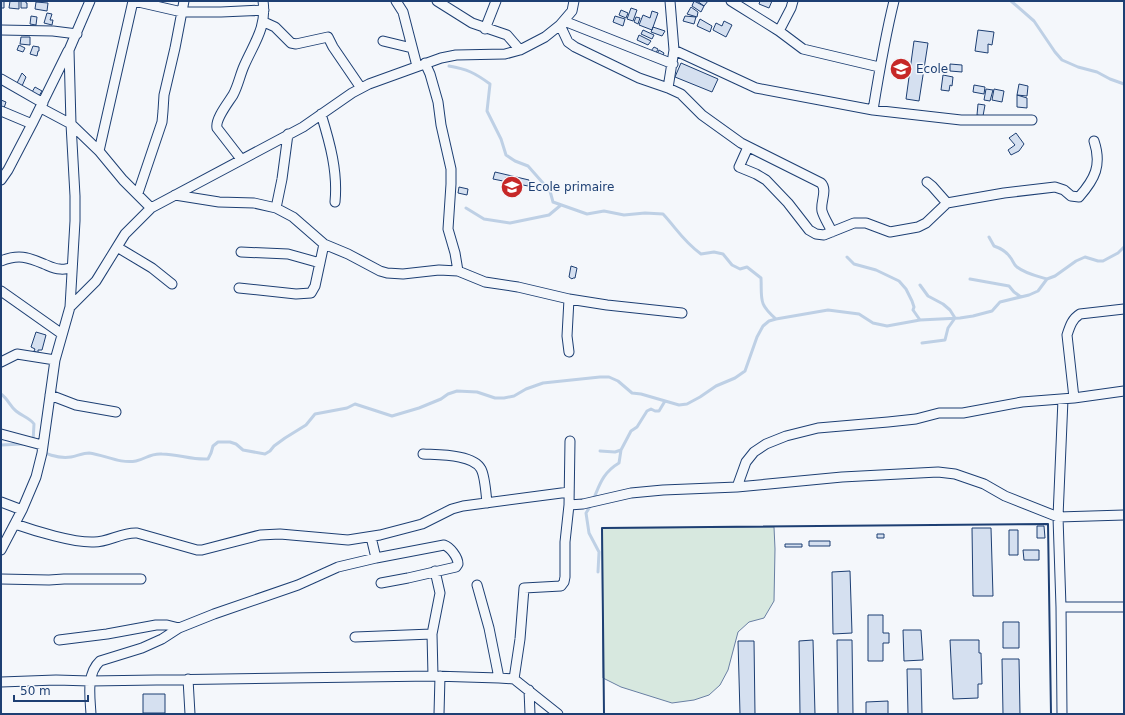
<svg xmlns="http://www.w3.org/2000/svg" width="1125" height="715" font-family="'DejaVu Sans',sans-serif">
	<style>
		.green { fill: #d7e8df; stroke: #687fa3 }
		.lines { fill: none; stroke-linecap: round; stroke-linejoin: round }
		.stream { stroke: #bed0e5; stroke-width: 3 }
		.building { fill: #d5e0f0; stroke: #1d3f73 }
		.minor-casing { stroke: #1d3f73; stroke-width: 11 }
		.minor { stroke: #f4f7fb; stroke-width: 9 }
		.wall { stroke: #1d3f73; stroke-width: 2 }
		.labels { text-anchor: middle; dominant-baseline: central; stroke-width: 3; stroke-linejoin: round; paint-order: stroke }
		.poi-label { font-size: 12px; fill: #1d3f73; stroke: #f4f7fb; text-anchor: start }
	</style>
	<rect width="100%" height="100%" fill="#f4f7fb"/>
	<path class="green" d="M 774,527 L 775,549 L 774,601 L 764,618 L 749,622 L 738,632 L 728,670 L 720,685 L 709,695 L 694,700 L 672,703 L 621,687 L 603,678 L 602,528 Z"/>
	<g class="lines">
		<path class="stream" d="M 1011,1 L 1034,21 L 1055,52 L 1062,60 L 1078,67 L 1097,72 L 1110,79 L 1124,84
			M 449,66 C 467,69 475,73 490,84 L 487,111 L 501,139 L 506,155 L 515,161 L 528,166 L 550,191 L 553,202 L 587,214 L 604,211 L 624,215 L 645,213 L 663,214 C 677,229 683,241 701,254 L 714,252 L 723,254 L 732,265 L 740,269 L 747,267 L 761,278 C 762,300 758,303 776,319
			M 466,208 L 484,219 L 510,223 L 549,215 L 561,205
			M 989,237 L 994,246 C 1000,248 1006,251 1010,257 C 1013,260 1013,264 1017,267 C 1026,274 1037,276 1047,279
			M 847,257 L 854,264 L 876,270 L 899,281 L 906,289 L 912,301 L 914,307 L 913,310 L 920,320
			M 970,279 L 1009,286 L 1014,292 L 1021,297
			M 920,285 L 928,296 L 943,304 L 950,310 L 955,318 L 948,328 L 945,340 L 922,343
			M 1,394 C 8,399 10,406 16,411 C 22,416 30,418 34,424 L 33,442
			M 1,445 L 23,444
			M 34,446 C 43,454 59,459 71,457 C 77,456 83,453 89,453 C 105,455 120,464 136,461 C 146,459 150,453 162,454 C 178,454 191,460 208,459 L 211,453 L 213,446 L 218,442 L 230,442 L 236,444 L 243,450 L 265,454 L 270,451 L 274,446 L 285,438 L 306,425 L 315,414 L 347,408 L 355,404 L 392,416 L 419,408 L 441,399 L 448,394 L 457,391 L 477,392 L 495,398 L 504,398 L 514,396 L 526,389 L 543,383 L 600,377 L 609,377 L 618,381 L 632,393 L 641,394 L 679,405 L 687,404 L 700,397 L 716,386 L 735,378 L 745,371 L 757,337 L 763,326 L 769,321 L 776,319 L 828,310 L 859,314 L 873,323 L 887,326 L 920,320 L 960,318 L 973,316 L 992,311 L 1000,302 L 1029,295 L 1038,291 L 1047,279 L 1055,276 L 1076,261 L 1085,257 L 1098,261 L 1103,261 L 1118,253 L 1124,247
			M 600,451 L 615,452 L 621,450 L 631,431 L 637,427 L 647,411 L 651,409 L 655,411 L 659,411 L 665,401
			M 598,572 L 599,552 L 589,533 L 586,513 C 599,494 597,476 619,463 L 621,450"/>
	</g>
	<path class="building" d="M 1,1 L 4,1 L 4,8 L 1,8 Z
		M 10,1 L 19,1 L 19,9 L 9,8 Z
		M 21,1 L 26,1 L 26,3 L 27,3 L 27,8 L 21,8 Z
		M 694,1 L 704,6 L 701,12 L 692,6 Z
		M 697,1 L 708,1 L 704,6 Z
		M 760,1 L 772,1 L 769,8 L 759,4 Z
		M 36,2 L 48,3 L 47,11 L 35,9 Z
		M 691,7 L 698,12 L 697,17 L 687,14 Z
		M 631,8 L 637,10 L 633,21 L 627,19 Z
		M 621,10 L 628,13 L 626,18 L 619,15 Z
		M 652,11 L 658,13 L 652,30 L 639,25 L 643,15 L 650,18 Z
		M 47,13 L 52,14 L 50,20 L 53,20 L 52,25 L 44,23 Z
		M 31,16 L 37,17 L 36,25 L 30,24 Z
		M 615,16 L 625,19 L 623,26 L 613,22 Z
		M 685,16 L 696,17 L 694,24 L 683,21 Z
		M 636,17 L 640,18 L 638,24 L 634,22 Z
		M 700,19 L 712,26 L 710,32 L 697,26 Z
		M 724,21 L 732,25 L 726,37 L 713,30 L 716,23 L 722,26 Z
		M 653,27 L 665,31 L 662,36 L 651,32 Z
		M 643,30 L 654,35 L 652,39 L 641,34 Z
		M 978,30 L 994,32 L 992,45 L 988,44 L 988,53 L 975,51 Z
		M 639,35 L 651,41 L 648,45 L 637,40 Z
		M 21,37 L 30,37 L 30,45 L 20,44 Z
		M 914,41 L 928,43 L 919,101 L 906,99 Z
		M 19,45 L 25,48 L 23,52 L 17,50 Z
		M 33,46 L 39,47 L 39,51 L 38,51 L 37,56 L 30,54 Z
		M 654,47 L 658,49 L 656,53 L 651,51 Z
		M 659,50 L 664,53 L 662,57 L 657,54 Z
		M 681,63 L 718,79 L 712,92 L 675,77 Z
		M 950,64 L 962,65 L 962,72 L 950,71 Z
		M 22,73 L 26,77 L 22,86 L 17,83 Z
		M 943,75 L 953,77 L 952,86 L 950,85 L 949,91 L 941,90 Z
		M 1019,84 L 1028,86 L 1027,96 L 1017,95 Z
		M 974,85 L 985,87 L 984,94 L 973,92 Z
		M 35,87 L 42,91 L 39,96 L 32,92 Z
		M 986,89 L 993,90 L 990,101 L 984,100 Z
		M 994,89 L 1004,91 L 1002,102 L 992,100 Z
		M 1017,95 L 1027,98 L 1027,108 L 1017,107 Z
		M 1,100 L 6,102 L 4,108 L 1,107 Z
		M 978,104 L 985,105 L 983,116 L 977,115 Z
		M 1016,133 L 1024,144 L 1019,151 L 1011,155 L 1008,150 L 1015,145 L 1009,138 Z
		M 495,172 L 529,180 L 528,186 L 493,179 Z
		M 459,187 L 468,189 L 467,195 L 458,193 Z
		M 571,266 L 577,268 L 575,278 L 573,278 L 572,279 L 569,277 Z
		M 36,332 L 46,335 L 42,350 L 38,350 L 38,353 L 34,351 L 35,349 L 31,347 Z
		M 1037,526 L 1044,526 L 1045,538 L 1037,538 Z
		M 972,528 L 991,528 L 993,596 L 973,596 Z
		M 1009,530 L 1018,530 L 1018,555 L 1009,555 Z
		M 877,534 L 884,534 L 884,538 L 877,538 Z
		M 809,541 L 830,541 L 830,546 L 809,546 Z
		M 785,544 L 802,544 L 802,547 L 785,547 Z
		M 1023,550 L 1039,550 L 1039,560 L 1024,560 Z
		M 850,571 L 852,633 L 833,634 L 832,572 Z
		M 868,615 L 883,615 L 883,633 L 889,633 L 889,643 L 883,643 L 883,661 L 868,661 Z
		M 1003,622 L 1019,622 L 1019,648 L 1003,648 Z
		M 903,630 L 921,630 L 923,660 L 904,661 Z
		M 813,640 L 815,714 L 800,714 L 799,641 Z
		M 837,640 L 852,640 L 853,714 L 838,714 Z
		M 950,640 L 979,640 L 979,653 L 981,653 L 982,684 L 978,684 L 978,698 L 953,699 Z
		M 738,641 L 754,641 L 755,714 L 740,714 Z
		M 1002,659 L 1019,659 L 1020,714 L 1003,714 Z
		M 907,669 L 921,669 L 922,714 L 908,714 Z
		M 143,694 L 165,694 L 165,713 L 143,713 Z
		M 888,701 L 888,714 L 866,714 L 866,702 Z"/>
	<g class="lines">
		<g class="minor-casing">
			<path id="minor" d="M 134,1 L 182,12 L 221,12 L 264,10
				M 396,1 L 403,12 L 417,66
				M 437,1 L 472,23 L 507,35 L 520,50
				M 670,1 L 674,50 L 668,88 L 681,94 L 702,115 L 741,143 L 821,183 C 828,190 820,202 822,211 C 824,218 829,225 832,232
				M 731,1 L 779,31 L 803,49 L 879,67
				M 564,21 L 673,64
				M 264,22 L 275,27 L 291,43 L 296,44 L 328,37 L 333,47 L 361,88
				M 560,25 L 568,42 L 575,47 L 639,78 L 668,88
				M 485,29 L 496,1
				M 1,30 L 53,31 L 77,34
				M 779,31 L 791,8 L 793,1
				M 383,41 L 412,48
				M 674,50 L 756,88 L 873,110 L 961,120 L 1032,120
				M 425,63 L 430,74 L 438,102 L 441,125 L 451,169 L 451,184 L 448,229 L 455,253 L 458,271
				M 1,79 L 43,103
				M 41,108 L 71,124 L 99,151 L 123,180 L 151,208
				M 873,110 C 879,73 885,37 894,1
				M 1,111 L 32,124
				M 321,114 C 330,143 338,172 335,202
				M 748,147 L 739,167 L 756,174 L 766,180 L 788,203 L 809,230 L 816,234 L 824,235 L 854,223 L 866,223 L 890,232 L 918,227 L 926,223 L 947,203
				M 99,151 L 133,1
				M 241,159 L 217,128 C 215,119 228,103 233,95 C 238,86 240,75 244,66 C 254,43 267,27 263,1
				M 1,180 L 8,170 L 32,124 L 68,51
				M 927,182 L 932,186 L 947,203 L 1004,193 L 1055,187 L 1064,190 L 1071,196 L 1079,197 C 1095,179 1102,165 1094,141
				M 138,193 L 162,122 L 163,111 L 164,95 L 175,48 L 184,1
				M 175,195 L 219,202 L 254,203 L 276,208 L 293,217 L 324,244 L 348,254 L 380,271 L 387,273 L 403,274 L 439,270 L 458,271 L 485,282 L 518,287 L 569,299
				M 276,208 L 282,179 L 288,134
				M 117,247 L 152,268 L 172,284
				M 241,252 L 288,254 L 320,263
				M 1,261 C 18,254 28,257 44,264 C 49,266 54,269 60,269 C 64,270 68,268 72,268
				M 239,288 L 296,294 L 311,293 L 315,286 L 324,244
				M 1,291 L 62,334
				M 70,307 L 75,221 L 75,196 L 71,124 L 69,50 L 90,1
				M 569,352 L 567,336 L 569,299 L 607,305 L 682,313
				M 1,362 L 17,354 L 55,360
				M 50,395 L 76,405 L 116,412
				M 1074,398 L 1067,335 C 1070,326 1072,319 1080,314 L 1124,309
				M 1,434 L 42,445
				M 423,454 C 438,455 473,454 481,469 C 485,476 486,494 487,503
				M 737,487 L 746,462 L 754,452 L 766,444 L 786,436 L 818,428 L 888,422 L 916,419 L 939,413 L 963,413 L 1022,402 L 1074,398 L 1124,391
				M 1,502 L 22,510
				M 569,505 L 583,504 L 631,493 L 663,490 L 737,487 L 842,477 L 938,472 L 955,474 L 984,484 L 1005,496 L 1058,517 L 1124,515
				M 15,524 C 35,531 74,543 94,542 C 109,542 122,532 137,533 L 197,550 L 202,550 L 260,535 L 280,534 L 348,540 L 380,535 L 422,524 L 452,509 L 463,506 L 569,492
				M 1,550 L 22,510 L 36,477 L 42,453 L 55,360 L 70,307 L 96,281 L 125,234 L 151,208 L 303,127 L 352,93 L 369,84 L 441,58 L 456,55 L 505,54 L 520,50 L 545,37 L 560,25 L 572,11 L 574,1
				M 376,558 L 444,545 C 450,547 458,557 458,564 L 456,567 L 408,578 L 381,583
				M 1,579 L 49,580 L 64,579 L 141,579
				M 477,585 L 489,628 L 499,678
				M 1061,607 L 1124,607
				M 355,637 L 432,634
				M 59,640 L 107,634 L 156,625 L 167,625 L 179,628
				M 433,676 L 432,634 L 440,593 L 435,571
				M 188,679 L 190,714
				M 514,679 L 520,639 L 524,588 L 561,586 L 564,582 L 565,577 L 565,542 L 569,505 L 570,441
				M 1,682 L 56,680 L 90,681 L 433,676 L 499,678 L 514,679 L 558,714
				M 529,690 L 530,714
				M 91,714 C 90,697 86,674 100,661 L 142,648 L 162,639 L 179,628 L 214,614 L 298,585 L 338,567 L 376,558 L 371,537
				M 439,714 L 440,676
				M 1062,714 L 1061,607 L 1058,517 L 1063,399"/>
		</g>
		<use href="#minor" class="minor"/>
		<path class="wall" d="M 604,714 L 602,528 L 1048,524 L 1051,714"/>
	</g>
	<defs>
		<g id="school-disc" transform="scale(1.15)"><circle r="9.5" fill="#c62828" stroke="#f4f7fb"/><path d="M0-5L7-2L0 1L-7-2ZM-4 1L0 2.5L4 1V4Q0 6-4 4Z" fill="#fff"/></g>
	</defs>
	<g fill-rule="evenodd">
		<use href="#school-disc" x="901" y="69"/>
		<use href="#school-disc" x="512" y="187"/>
	</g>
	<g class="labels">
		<g class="poi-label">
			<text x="916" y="69">Ecole</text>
			<text x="528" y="187">Ecole primaire</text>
		</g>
	</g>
	<rect width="1125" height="715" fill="none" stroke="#1d3f73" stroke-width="4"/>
	<path d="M14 695v6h74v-6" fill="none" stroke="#1d3f73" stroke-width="2"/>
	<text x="20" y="695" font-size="12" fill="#1d3f73" stroke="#f4f7fb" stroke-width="3" paint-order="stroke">50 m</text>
</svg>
